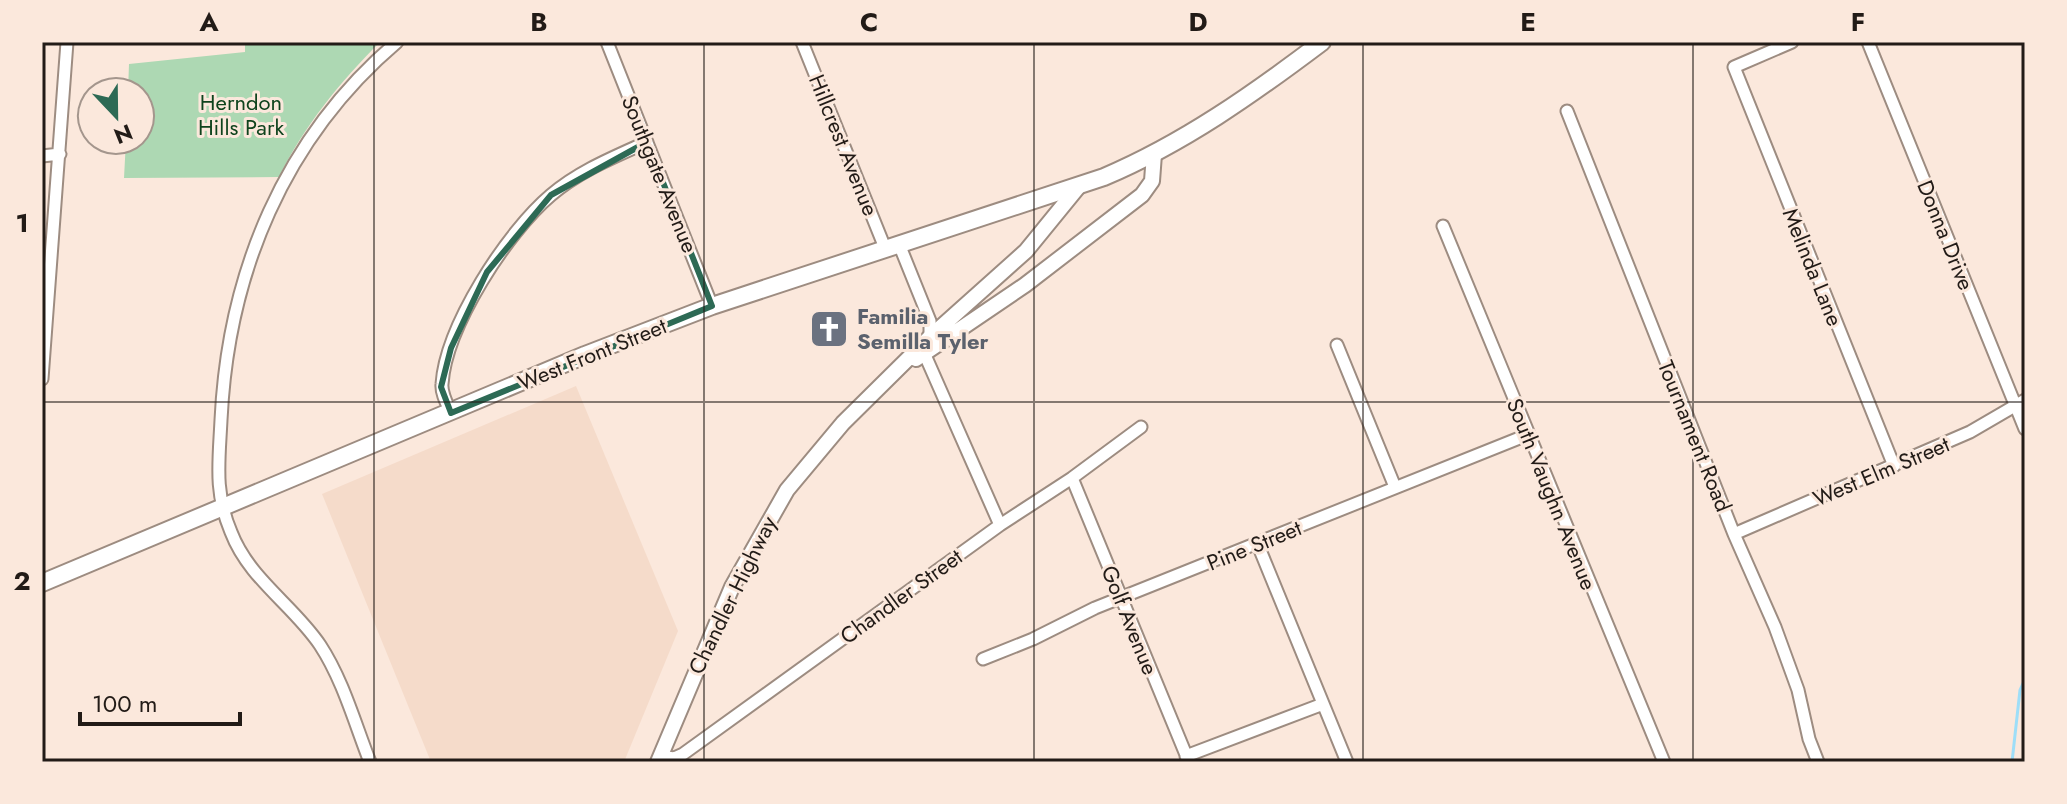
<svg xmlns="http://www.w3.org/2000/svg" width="2067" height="804" font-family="Jost,sans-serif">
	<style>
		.built { fill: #f5dbca }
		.park { fill: #add8b3 }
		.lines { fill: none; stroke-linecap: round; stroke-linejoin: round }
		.stream { stroke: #9edef8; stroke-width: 3 }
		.minor-casing { stroke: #9d8c81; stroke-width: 15 }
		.tertiary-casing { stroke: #9d8c81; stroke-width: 18 }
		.primary-casing { stroke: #9d8c81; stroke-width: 20 }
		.minor { stroke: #fff; stroke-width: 11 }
		.tertiary { stroke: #fff; stroke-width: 14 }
		.primary { stroke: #fff; stroke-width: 16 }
		.marked { fill: none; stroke: #2d6a55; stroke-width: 6; stroke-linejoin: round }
		.grid { fill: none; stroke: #221b17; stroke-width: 2; stroke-opacity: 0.55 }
		.labels { text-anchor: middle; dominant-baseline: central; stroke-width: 6; stroke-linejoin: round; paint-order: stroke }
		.park-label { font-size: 22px; fill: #0f431d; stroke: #fbe8dc }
		.street-label { font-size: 22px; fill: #221b17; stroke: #fbe8dc }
		.worship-label { font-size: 22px; font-weight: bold; fill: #5b616d; stroke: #fbe8dc; text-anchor: start }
		.neatline { fill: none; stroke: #221b17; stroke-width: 3 }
		.grid-label { font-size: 26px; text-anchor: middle; font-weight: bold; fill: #221b17 }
	</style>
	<rect width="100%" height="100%" fill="#fbe8dc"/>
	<path class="built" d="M 576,386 L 678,631 L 624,762 L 431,762 L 322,494 Z"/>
	<path class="park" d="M 245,42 L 380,42 C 340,82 304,126 279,177 L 124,178 L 126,140 L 140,140 L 140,92 L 128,92 L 129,64 L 245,52 Z"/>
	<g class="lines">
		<path class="stream" d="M 2012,762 L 2020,690 L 2025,679"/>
		<g class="minor-casing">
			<path id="minor" d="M 607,42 L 712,306
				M 802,42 L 885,248
				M 1792,42 L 1734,67 L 1894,466
				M 1868,42 L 2025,429
				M 1567,111 L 1734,534 L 1775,627 L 1798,690 L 1809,739 L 1818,762
				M 42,156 L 60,154
				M 1443,226 L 1664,762
				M 899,244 L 930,321 L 930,338
				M 1337,345 L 1395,487
				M 921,346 L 1000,525
				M 42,379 L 67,42
				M 451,413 C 447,404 441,393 442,384 C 446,326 507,232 551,195 C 579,171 614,157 647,142
				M 1072,478 L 1189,762
				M 1734,534 L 1970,432 L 2025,400
				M 1258,545 L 1347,762
				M 983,659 L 1033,639 L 1095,608 L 1527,435
				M 660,756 L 674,758 L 683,754 L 1000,525 L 1072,478 L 1141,427
				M 1186,756 L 1323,704
				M 370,762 C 355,724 343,680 320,645 C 293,605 249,579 231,532 C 214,492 219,462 221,420 C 228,273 284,138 397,42"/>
		</g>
		<g class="tertiary-casing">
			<path id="tertiary" d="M 916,359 L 1025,285 L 1142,195 L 1152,181 L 1154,154
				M 658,762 L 732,587 L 787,490 L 843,423 L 931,336 L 1026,251 L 1079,186"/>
		</g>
		<g class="primary-casing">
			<path id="primary" d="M 42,583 L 585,355 L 712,306 L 1104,177 C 1184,143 1253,94 1322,42"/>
		</g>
		<use href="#minor" class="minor"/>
		<use href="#tertiary" class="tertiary"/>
		<use href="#primary" class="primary"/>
	</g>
	<path class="marked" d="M 647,142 L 712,306 L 451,413 L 441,387 L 451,348 L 487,272 L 551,195 Z"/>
	<path class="grid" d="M 374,42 L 374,762M 704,42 L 704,762M 1034,42 L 1034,762M 1363,42 L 1363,762M 1693,42 L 1693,762M 42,402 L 2025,402"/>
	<defs>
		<g id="church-square" transform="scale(2)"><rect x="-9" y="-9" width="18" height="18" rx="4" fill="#6b7280" stroke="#fbe8dc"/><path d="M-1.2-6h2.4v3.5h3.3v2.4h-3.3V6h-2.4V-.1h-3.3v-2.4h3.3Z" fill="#fff"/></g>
	</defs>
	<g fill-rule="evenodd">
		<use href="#church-square" x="829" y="329"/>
	</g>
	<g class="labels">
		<g class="park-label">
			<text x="241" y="102">Herndon<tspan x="241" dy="25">Hills Park</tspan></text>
		</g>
		<g class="street-label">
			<text transform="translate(844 145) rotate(68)">Hillcrest Avenue</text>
			<text transform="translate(660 174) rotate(68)">Southgate Avenue</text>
			<text transform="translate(1946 235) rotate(68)">Donna Drive</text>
			<text transform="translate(1813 267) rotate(68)">Melinda Lane</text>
			<text transform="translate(592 354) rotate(-22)">West Front Street</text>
			<text transform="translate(1695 436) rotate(68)">Tournament Road</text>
			<text transform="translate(1881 471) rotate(-23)">West Elm Street</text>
			<text transform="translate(1552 494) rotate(68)">South Vaughn Avenue</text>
			<text transform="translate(1254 545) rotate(-22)">Pine Street</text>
			<text transform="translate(732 595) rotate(-64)">Chandler Highway</text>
			<text transform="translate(901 596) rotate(-36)">Chandler Street</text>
			<text transform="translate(1130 620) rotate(68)">Golf Avenue</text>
		</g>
		<g class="worship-label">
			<text x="857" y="316">Familia<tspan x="857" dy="25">Semilla Tyler</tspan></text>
		</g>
	</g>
	<rect width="2067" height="804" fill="none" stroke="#fbe8dc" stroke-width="88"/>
	<g transform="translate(116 116) rotate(158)"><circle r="38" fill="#fbe8dc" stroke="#a4968d" stroke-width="2"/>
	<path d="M0-6L14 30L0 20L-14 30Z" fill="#2d6a55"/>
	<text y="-12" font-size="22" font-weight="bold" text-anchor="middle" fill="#221b17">N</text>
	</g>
	<path d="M80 712v12h160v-12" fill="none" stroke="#221b17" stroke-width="4"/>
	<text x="92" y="712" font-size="24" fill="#221b17" stroke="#fbe8dc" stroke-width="6" paint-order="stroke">100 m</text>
	<rect x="44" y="44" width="1979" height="716" class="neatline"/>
	<g class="grid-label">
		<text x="209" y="31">A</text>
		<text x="539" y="31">B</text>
		<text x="869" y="31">C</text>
		<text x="1198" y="31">D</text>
		<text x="1528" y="31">E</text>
		<text x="1858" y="31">F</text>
		<text x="22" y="232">1</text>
		<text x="22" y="590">2</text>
	</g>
</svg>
